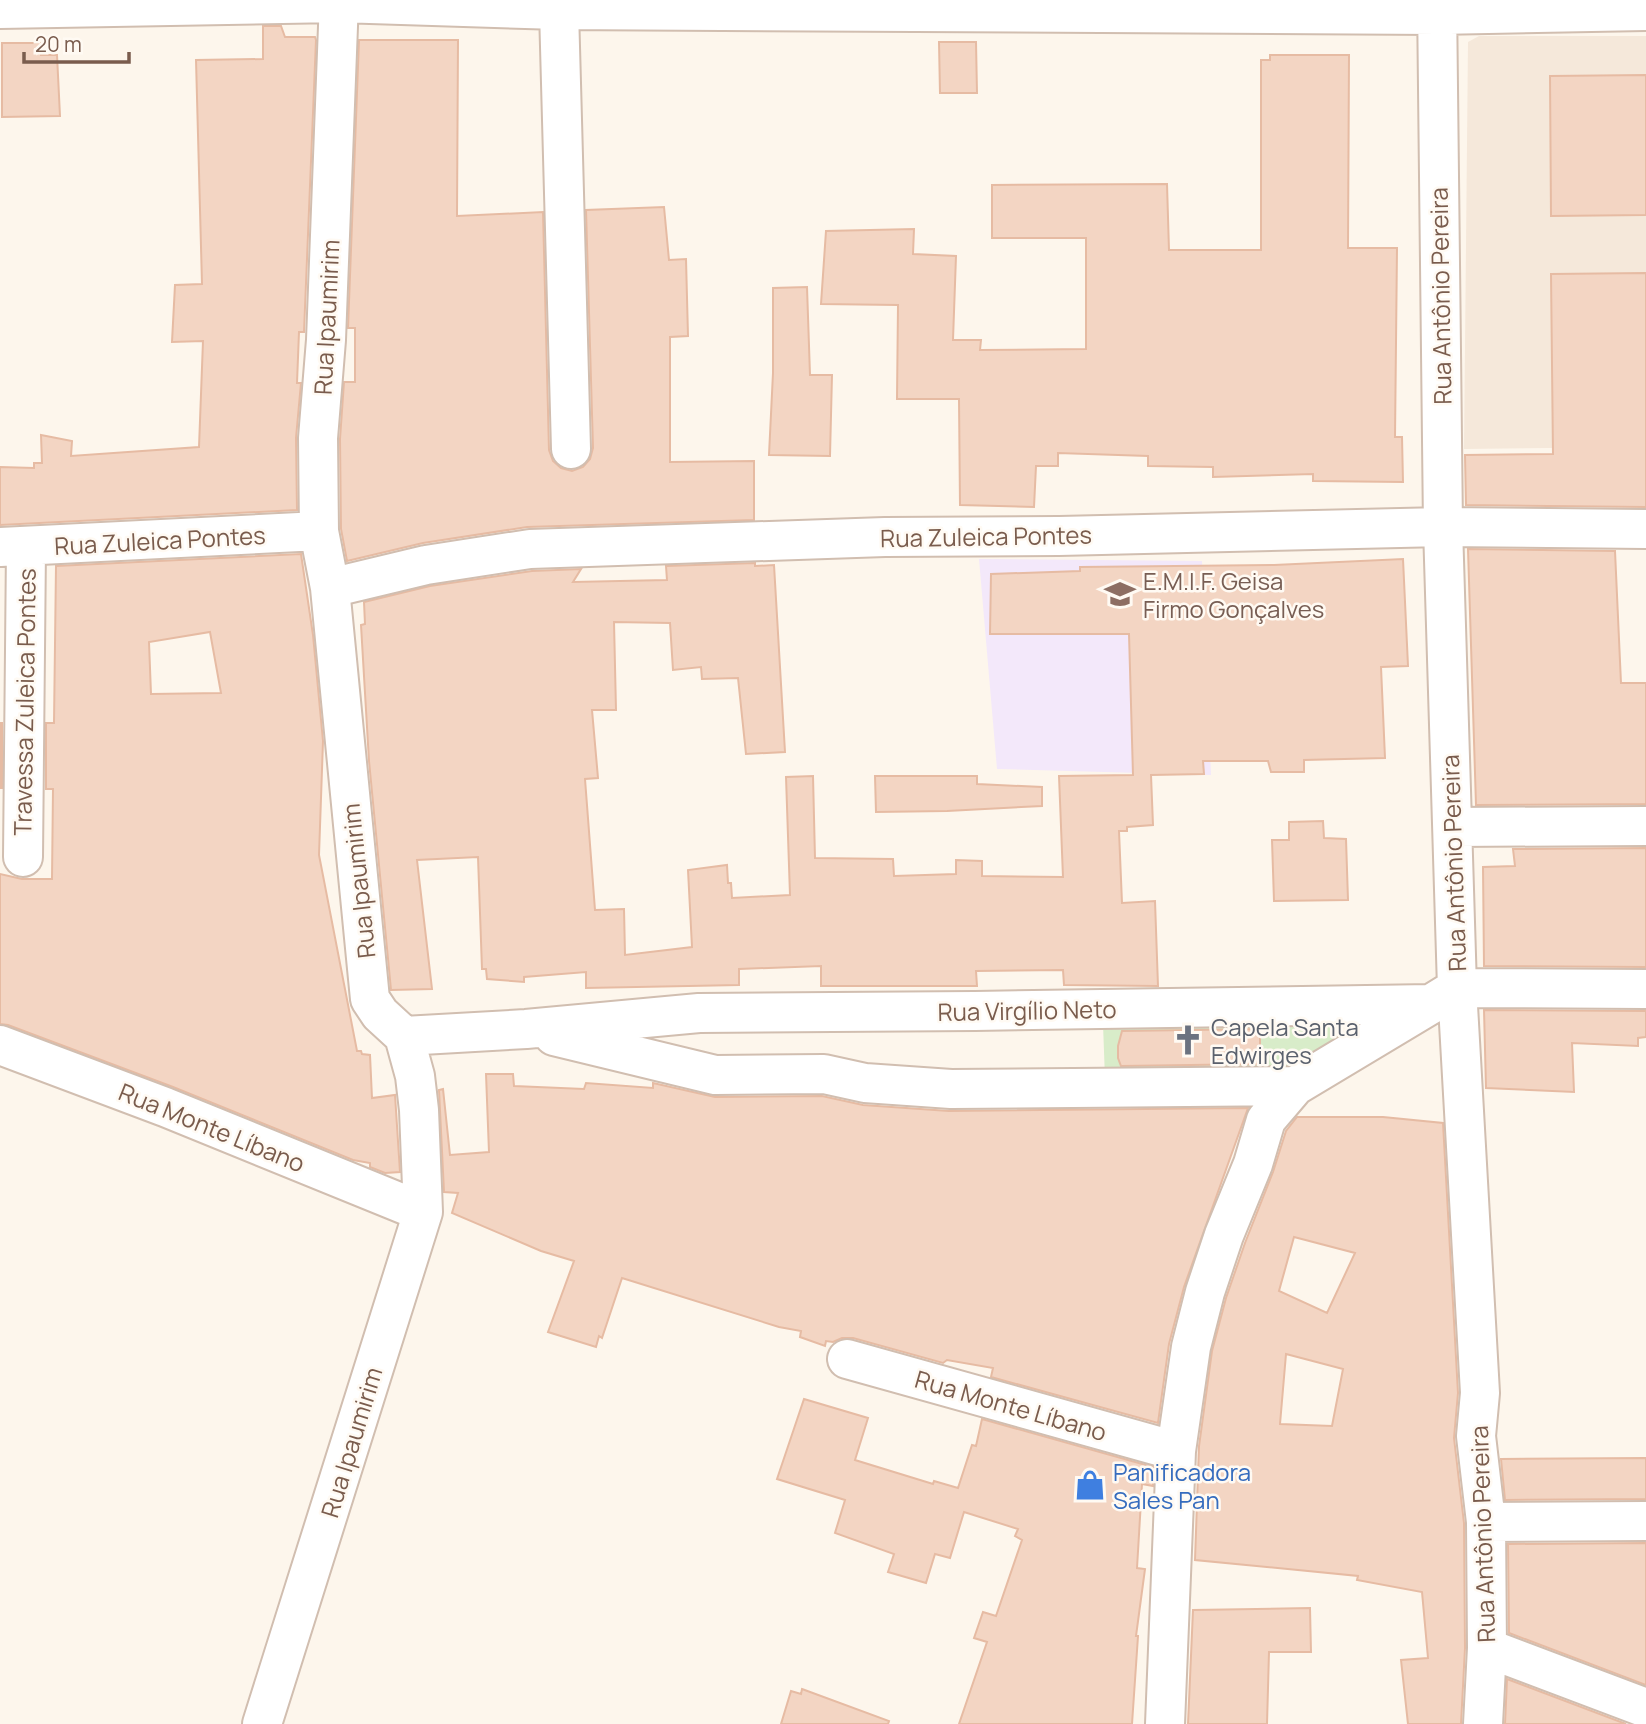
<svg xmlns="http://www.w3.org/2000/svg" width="1646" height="1724" font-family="Manrope,sans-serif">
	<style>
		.residential { fill: #f5e8da }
		.education { fill: #f3e8fa }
		.green { fill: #d8ecc9 }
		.building { fill: #f3d5c3; stroke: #e6bba3; stroke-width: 2; fill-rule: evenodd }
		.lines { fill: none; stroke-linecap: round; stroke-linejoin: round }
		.minor-casing { stroke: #d1beb0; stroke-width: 42 }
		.minor { stroke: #fff; stroke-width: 38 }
		.labels { text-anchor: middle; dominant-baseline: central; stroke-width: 5; stroke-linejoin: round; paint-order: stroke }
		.street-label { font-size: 24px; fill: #7a5c4d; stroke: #fffaf3 }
		.education-label { font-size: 24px; fill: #785e54; stroke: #fffaf3; text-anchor: start }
		.worship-label { font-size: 24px; fill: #5b616d; stroke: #fffaf3; text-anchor: start }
		.shop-label { font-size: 24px; fill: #366cbe; stroke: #fffaf3; text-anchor: start }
	</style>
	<rect width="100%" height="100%" fill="#fdf6ec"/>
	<path class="residential" d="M 1479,36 L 1646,36 L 1646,447 L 1464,449 L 1468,42 Z"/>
	<path class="education" d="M 979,559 L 1202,561 L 1211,775 L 997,769 Z"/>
	<path class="green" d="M 1332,1021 L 1340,1037 L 1289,1081 L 1105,1079 L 1103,1024 Z"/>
	<path class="building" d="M 263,26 L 281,26 L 285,37 L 315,37 L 316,40 L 304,332 L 299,332 L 297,383 L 301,383 L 296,438 L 297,510 L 0,525 L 0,467 L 34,468 L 34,463 L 42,463 L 41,435 L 72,441 L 71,456 L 199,447 L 203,341 L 172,342 L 175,285 L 202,284 L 196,60 L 263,59 Z
		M 359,40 L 458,40 L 457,216 L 543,212 L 549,450 L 553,461 L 561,468 L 572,471 L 583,467 L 590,459 L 593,448 L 586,210 L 664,207 L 669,260 L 686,259 L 688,336 L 670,337 L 670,462 L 754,461 L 754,520 L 527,527 L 423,543 L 347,561 L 341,529 L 340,439 L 344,382 L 355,382 L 355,328 L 348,328 Z
		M 939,42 L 976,42 L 977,93 L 940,93 Z
		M 2,43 L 40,43 L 41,55 L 57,55 L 60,116 L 2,117 Z
		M 1270,55 L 1349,55 L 1348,248 L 1397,248 L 1395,437 L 1402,437 L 1403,482 L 1313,481 L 1313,474 L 1213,477 L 1213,467 L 1148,466 L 1148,456 L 1058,453 L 1058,466 L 1036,466 L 1034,507 L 960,505 L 959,399 L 897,399 L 898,305 L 821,304 L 826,231 L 914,229 L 913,254 L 956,256 L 953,340 L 981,340 L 980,350 L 1086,349 L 1086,238 L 992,238 L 992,185 L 1167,184 L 1169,250 L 1261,250 L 1261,60 L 1270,60 Z
		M 1646,75 L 1646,215 L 1551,216 L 1550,76 Z
		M 1646,273 L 1646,507 L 1466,505 L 1465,455 L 1553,454 L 1551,274 Z
		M 807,287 L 810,375 L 832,375 L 830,456 L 769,455 L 773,373 L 773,288 Z
		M 1468,549 L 1615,551 L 1621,683 L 1646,683 L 1646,804 L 1476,805 Z
		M 301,554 L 313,635 L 323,741 L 319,855 L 357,1051 L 361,1051 L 362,1054 L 370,1055 L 372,1098 L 395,1095 L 400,1172 L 385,1173 L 370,1167 L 370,1163 L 353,1160 L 173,1087 L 8,1025 L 0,1024 L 0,874 L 22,879 L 52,879 L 53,789 L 46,789 L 46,723 L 54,723 L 56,566 ZM 210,632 L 221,693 L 151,694 L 149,642 Z
		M 1403,559 L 1408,666 L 1381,667 L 1385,758 L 1304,760 L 1304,772 L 1271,772 L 1268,761 L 1203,761 L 1204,774 L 1151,775 L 1153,825 L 1127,827 L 1127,831 L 1119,831 L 1122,903 L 1155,901 L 1158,986 L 1064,985 L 1063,970 L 976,971 L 977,986 L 821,986 L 821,966 L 739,969 L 739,985 L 586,988 L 586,972 L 524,977 L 524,982 L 487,979 L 486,969 L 482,969 L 478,857 L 417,860 L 432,989 L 391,990 L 369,761 L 361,625 L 365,624 L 364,602 L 430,586 L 532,571 L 581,569 L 573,582 L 667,580 L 666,566 L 755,563 L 755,566 L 774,565 L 785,752 L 746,754 L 738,678 L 702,679 L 701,667 L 673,670 L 670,623 L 614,622 L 616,710 L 592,710 L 598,778 L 585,779 L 595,910 L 624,909 L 625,955 L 692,947 L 688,870 L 727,865 L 728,883 L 731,883 L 732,898 L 790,895 L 786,777 L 813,776 L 815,858 L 893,859 L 894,876 L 956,874 L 956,860 L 982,861 L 982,876 L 1063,877 L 1059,776 L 1133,775 L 1129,634 L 990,634 L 991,574 L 1080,571 L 1080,567 L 1274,565 Z
		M 0,723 L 2,723 L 2,788 L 0,788 Z
		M 875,776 L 977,776 L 977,784 L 1042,787 L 1042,806 L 947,811 L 876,812 Z
		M 1323,821 L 1324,838 L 1346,839 L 1348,900 L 1274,901 L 1272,840 L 1289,840 L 1289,822 Z
		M 1646,848 L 1646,967 L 1484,966 L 1483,867 L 1515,866 L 1513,849 Z
		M 1484,1010 L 1646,1011 L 1646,1037 L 1638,1038 L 1638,1046 L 1572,1043 L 1574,1092 L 1486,1088 Z
		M 1260,1029 L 1260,1064 L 1121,1066 L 1118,1058 L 1118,1046 L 1122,1031 Z
		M 486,1074 L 513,1074 L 514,1086 L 584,1089 L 586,1083 L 653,1088 L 653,1083 L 715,1097 L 822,1096 L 863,1105 L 949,1111 L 1248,1108 L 1184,1287 L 1169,1344 L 1158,1423 L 991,1377 L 993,1368 L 947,1360 L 943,1363 L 853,1338 L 842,1338 L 833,1342 L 826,1341 L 825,1346 L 800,1337 L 801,1331 L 779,1327 L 622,1278 L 602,1338 L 599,1336 L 596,1347 L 548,1332 L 574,1261 L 541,1251 L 452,1213 L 458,1193 L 444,1192 L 439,1090 L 443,1089 L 450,1155 L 489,1152 Z
		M 1297,1117 L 1383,1117 L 1443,1123 L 1458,1393 L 1454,1438 L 1464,1523 L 1465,1648 L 1461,1724 L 1408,1724 L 1401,1660 L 1428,1658 L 1422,1592 L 1357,1580 L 1358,1576 L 1195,1560 L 1199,1446 L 1212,1351 L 1226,1298 L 1245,1243 L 1273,1172 L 1286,1131 ZM 1294,1237 L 1355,1253 L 1327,1313 L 1279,1291 ZM 1286,1354 L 1343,1369 L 1332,1426 L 1280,1424 Z
		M 804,1399 L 868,1418 L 855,1460 L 933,1484 L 934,1481 L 958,1488 L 972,1445 L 976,1446 L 982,1419 L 1153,1467 L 1153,1486 L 1142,1484 L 1137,1568 L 1145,1569 L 1136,1636 L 1138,1636 L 1132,1724 L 959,1724 L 987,1642 L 974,1638 L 983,1612 L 996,1616 L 1022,1540 L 1015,1536 L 1018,1529 L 964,1512 L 950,1558 L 935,1554 L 926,1583 L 888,1572 L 894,1554 L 835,1533 L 845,1500 L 777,1479 Z
		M 1646,1458 L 1646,1499 L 1505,1500 L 1501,1459 Z
		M 1646,1543 L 1646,1685 L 1509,1633 L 1508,1544 Z
		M 1310,1608 L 1311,1652 L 1269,1652 L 1267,1724 L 1188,1724 L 1193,1610 Z
		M 1507,1679 L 1626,1724 L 1505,1724 Z
		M 802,1689 L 889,1721 L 888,1724 L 781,1724 L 791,1691 L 801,1694 Z"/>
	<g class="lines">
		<g class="minor-casing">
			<path id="minor" d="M 1437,0 L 1443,527 L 1457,988 L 1480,1393 L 1476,1436 L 1486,1522 L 1487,1648 L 1483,1724
				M 0,9 L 339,3 L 559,10 L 1437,15 L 1646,11
				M 559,10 L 571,449
				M 0,547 L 319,531
				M 330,588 L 426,565 L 530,549 L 885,537 L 1059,536 L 1443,527 L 1646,529
				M 1453,827 L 1646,826
				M 23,857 L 26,547
				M 404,1036 L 526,1029 L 699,1013 L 975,1011 L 1431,1004 L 1457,988 L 1646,989
				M 554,1036 L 715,1075 L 824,1074 L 865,1083 L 951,1089 L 1295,1086
				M 0,1045 L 165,1107 L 423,1212
				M 847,1359 L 1176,1451
				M 1486,1522 L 1646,1521
				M 1487,1648 L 1646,1708
				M 262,1724 L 423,1212 L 419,1110 L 415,1076 L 404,1036 L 380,1014 L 370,999 L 330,588 L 319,531 L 318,438 L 326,340 L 339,0
				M 1165,1724 L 1176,1451 L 1191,1347 L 1205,1292 L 1224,1235 L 1253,1164 L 1266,1120 L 1295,1086 L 1430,1005"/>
		</g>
		<use href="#minor" class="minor"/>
	</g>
	<defs>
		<g id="school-bare" transform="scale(2.415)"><path d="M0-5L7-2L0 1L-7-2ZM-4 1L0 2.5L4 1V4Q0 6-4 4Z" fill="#8d6e63" stroke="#fffaf3" stroke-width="2.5" paint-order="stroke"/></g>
		<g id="church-bare" transform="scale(2.415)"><path d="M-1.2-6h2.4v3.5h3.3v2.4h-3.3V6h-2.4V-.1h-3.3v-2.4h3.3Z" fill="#6b7280" stroke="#fffaf3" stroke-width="2.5" paint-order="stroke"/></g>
		<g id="shop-bare" transform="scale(2.415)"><path d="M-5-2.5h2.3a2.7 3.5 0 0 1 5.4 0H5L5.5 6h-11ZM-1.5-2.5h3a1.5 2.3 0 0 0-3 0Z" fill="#3f7fe0" stroke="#fffaf3" stroke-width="2.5" paint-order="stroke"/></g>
	</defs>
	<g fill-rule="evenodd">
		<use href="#school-bare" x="1120" y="594"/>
		<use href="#church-bare" x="1188" y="1040"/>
		<use href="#shop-bare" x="1090" y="1485"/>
	</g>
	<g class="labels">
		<g class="street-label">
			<text transform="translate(1440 296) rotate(-91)">Rua Antônio Pereira</text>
			<text transform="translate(326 317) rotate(-87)">Rua Ipaumirim</text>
			<text transform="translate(986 536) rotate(-1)">Rua Zuleica Pontes</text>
			<text transform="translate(160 540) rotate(-3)">Rua Zuleica Pontes</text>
			<text transform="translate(24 702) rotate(-89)">Travessa Zuleica Pontes</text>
			<text transform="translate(1453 863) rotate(-92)">Rua Antônio Pereira</text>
			<text transform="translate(358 881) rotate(-96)">Rua Ipaumirim</text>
			<text transform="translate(1027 1010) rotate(-1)">Rua Virgílio Neto</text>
			<text transform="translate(212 1127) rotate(22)">Rua Monte Líbano</text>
			<text transform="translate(1011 1405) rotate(16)">Rua Monte Líbano</text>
			<text transform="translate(351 1442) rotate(-73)">Rua Ipaumirim</text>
			<text transform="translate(1482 1534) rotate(-92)">Rua Antônio Pereira</text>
		</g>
		<g class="education-label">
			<text x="1143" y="580">E.M.I.F. Geisa<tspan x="1143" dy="28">Firmo Gonçalves</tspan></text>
		</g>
		<g class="worship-label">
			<text x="1211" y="1026">Capela Santa<tspan x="1211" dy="28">Edwirges</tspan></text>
		</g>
		<g class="shop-label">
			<text x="1113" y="1471">Panificadora<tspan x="1113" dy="28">Sales Pan</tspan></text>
		</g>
	</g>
	<path d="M24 52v10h105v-10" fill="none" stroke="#7a5c4d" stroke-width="3.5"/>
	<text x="35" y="52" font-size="21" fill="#7a5c4d" stroke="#fffaf3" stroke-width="5" paint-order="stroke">20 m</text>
</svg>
